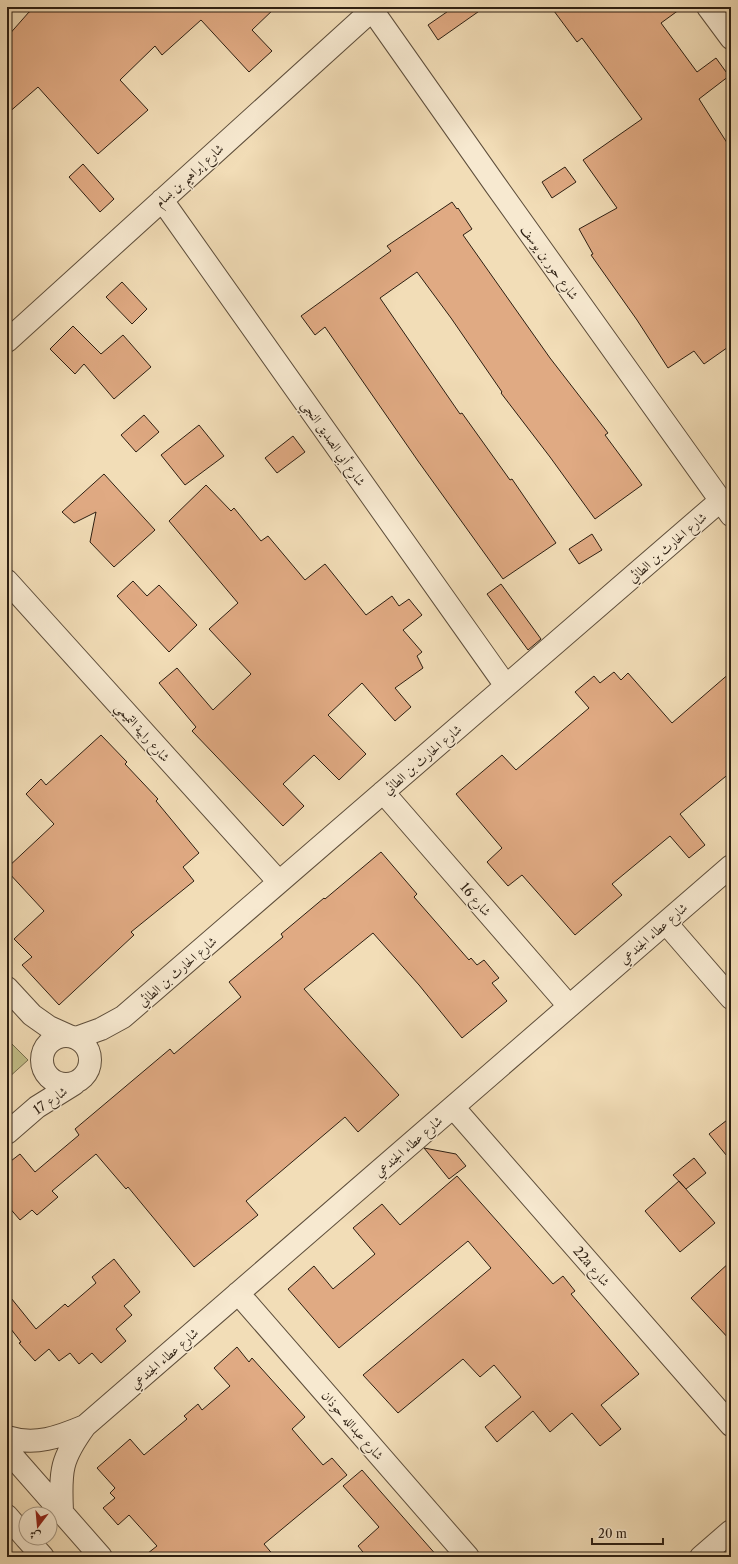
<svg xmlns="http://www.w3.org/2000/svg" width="738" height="1564" font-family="'Libre Caslon Text',Amiri,serif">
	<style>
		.green { fill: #c2bf89; stroke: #786f4e }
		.building { fill: #e0aa83; stroke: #2d1f12 }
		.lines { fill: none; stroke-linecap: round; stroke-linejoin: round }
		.minor-casing { stroke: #5e4e3b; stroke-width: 24 }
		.minor { stroke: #f7e9d0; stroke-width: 22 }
		.labels { text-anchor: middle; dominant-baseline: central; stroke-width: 3; stroke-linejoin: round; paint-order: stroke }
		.street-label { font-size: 13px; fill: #2d1f12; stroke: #f7e9d0 }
	</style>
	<rect width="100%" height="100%" fill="#f2ddb7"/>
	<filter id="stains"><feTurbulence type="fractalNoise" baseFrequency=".005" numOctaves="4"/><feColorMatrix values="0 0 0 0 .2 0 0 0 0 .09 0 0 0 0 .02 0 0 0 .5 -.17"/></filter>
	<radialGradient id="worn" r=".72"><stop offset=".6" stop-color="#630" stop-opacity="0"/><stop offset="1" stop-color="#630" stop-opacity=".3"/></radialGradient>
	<path class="green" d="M 7,1039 L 28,1060 L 7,1079 Z"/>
	<path class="building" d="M 48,7 L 276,7 L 252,30 L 272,51 L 249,72 L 201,20 L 162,55 L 155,46 L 120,80 L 148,110 L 98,154 L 38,87 L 7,114 L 7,37 L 29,12 L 36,9 L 45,9 Z
		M 454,7 L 485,7 L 438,40 L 428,25 Z
		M 551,7 L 683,7 L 661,23 L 697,72 L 716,58 L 729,76 L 699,99 L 731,149 L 731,345 L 704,364 L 694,351 L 668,368 L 637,320 L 591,255 L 593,254 L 579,229 L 617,208 L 583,160 L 642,119 L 582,38 L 577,42 Z
		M 83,164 L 114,199 L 100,212 L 69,177 Z
		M 565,167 L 576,182 L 552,198 L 542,182 Z
		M 452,202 L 457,209 L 458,208 L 472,229 L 463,235 L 550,358 L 608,433 L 605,435 L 642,485 L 595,519 L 550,457 L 501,393 L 502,392 L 451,318 L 417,272 L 380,298 L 460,414 L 462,413 L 510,480 L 512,479 L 556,543 L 503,579 L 418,461 L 325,327 L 315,335 L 301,316 L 391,251 L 387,246 Z
		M 122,282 L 147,309 L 132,324 L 106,297 Z
		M 73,326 L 101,354 L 123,335 L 151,367 L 114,399 L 84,364 L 75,374 L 50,349 Z
		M 144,415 L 159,432 L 136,452 L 121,435 Z
		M 199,425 L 224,456 L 185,485 L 161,455 Z
		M 293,436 L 305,452 L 277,473 L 265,458 Z
		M 104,474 L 155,530 L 114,567 L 90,542 L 96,512 L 74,523 L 62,512 Z
		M 206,485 L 231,511 L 234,508 L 261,541 L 268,536 L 305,580 L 325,564 L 366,615 L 392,596 L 399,606 L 409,599 L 422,615 L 403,630 L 422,652 L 417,656 L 423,668 L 395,688 L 411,707 L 395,721 L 362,683 L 328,715 L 366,754 L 339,780 L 314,755 L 283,784 L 304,806 L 283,826 L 192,731 L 196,727 L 159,683 L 177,668 L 213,710 L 251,674 L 209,629 L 238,603 L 169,521 Z
		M 592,534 L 602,550 L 579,564 L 569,549 Z
		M 133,581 L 147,596 L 159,585 L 197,625 L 169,652 L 117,596 Z
		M 501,584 L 541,639 L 528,650 L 487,594 Z
		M 614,672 L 621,680 L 628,673 L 672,723 L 731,672 L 731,772 L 680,814 L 705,845 L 689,858 L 670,836 L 612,884 L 622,895 L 575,935 L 522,875 L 508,886 L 487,862 L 502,848 L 456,794 L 502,755 L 516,770 L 589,708 L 575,692 L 594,676 L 600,683 Z
		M 101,735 L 127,762 L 125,764 L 158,799 L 156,801 L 199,853 L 183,867 L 194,881 L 131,932 L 134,935 L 59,1005 L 22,965 L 32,957 L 14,939 L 44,911 L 7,871 L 7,868 L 54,824 L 26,794 L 41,779 L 46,785 Z
		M 381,852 L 417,894 L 414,897 L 469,960 L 471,958 L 477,965 L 484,960 L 499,978 L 492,983 L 507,1001 L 462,1038 L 419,985 L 373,933 L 304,989 L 399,1095 L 358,1132 L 345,1117 L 246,1201 L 258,1215 L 194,1267 L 128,1187 L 126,1189 L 96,1154 L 52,1191 L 58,1197 L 37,1215 L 32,1210 L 20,1220 L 7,1205 L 7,1164 L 20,1154 L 35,1172 L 79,1135 L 75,1129 L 170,1049 L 174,1054 L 241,997 L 229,982 L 283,937 L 281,934 L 324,898 L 325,899 Z
		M 731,1117 L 731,1161 L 709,1134 Z
		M 424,1148 L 456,1154 L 466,1166 L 449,1179 Z
		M 694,1158 L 706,1173 L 686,1189 L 673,1175 Z
		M 457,1176 L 553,1284 L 563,1276 L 575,1291 L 571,1294 L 639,1374 L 601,1405 L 621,1429 L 600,1446 L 572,1413 L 550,1432 L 533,1411 L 497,1442 L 485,1427 L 521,1397 L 494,1365 L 480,1377 L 463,1359 L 398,1413 L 363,1375 L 491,1268 L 468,1241 L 339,1348 L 288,1289 L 314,1266 L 333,1289 L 375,1254 L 353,1228 L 382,1204 L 400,1225 Z
		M 679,1181 L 715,1223 L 680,1252 L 645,1211 Z
		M 114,1259 L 140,1292 L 124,1306 L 132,1315 L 116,1329 L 126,1341 L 101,1363 L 92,1353 L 79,1364 L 70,1353 L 59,1361 L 49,1349 L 35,1361 L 19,1343 L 21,1342 L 7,1324 L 7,1293 L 36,1329 L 65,1304 L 68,1307 L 96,1283 L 92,1277 Z
		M 731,1261 L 731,1341 L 691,1298 Z
		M 237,1347 L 249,1362 L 252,1358 L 305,1417 L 292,1429 L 323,1465 L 332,1458 L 347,1475 L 264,1544 L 275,1557 L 143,1557 L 157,1546 L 129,1515 L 118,1525 L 103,1508 L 115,1498 L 110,1493 L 115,1488 L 97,1468 L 130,1439 L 144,1455 L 187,1419 L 184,1416 L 198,1404 L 202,1410 L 230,1386 L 214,1368 Z
		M 362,1470 L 381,1492 L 438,1557 L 367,1557 L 358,1546 L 379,1527 L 343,1486 Z"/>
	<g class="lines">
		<g class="minor-casing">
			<path id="minor" d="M 370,7 L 494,183 L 731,515
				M 708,7 L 731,38
				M 162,200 L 506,686
				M 7,341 L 372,10
				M 7,581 L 279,882
				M 383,792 L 569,1006
				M 666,923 L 731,998
				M 7,988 L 32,1015 L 49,1027 L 69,1036
				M42 1060a24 24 0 1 1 48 0a24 24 0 1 1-48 0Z
				M 76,1038 L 101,1029 L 123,1017 L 720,501
				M 453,1107 L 731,1425
				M 7,1133 L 37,1107 L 74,1084
				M 238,1293 L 468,1557
				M 7,1437 C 35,1446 59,1437 85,1426
				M 7,1450 L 101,1557
				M 62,1511 C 60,1470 61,1459 85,1426 L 731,866
				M 7,1516 L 26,1538
				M 26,1538 L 43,1557
				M 701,1557 L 731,1531"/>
		</g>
		<use href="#minor" class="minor"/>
	</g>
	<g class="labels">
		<g class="street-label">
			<text transform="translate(189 175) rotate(-42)">شارع إبراهيم بن بسام</text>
			<text transform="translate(550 262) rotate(54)">شارع حور بن يوسف</text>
			<text transform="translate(334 443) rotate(55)">شارع أبي الصديق النجي</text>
			<text transform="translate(667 547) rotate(-41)">شارع الحارث بن الطائي</text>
			<text transform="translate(143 732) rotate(48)">شارع رابية التميمي</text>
			<text transform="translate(422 759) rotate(-41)">شارع الحارث بن الطائي</text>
			<text transform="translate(476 899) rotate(49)">شارع 16</text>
			<text transform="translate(653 933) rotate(-41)">شارع عطاء الجندعي</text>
			<text transform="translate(177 971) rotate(-41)">شارع الحارث بن الطائي</text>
			<text transform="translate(50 1100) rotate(-35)">شارع 17</text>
			<text transform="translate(408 1146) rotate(-41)">شارع عطاء الجندعي</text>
			<text transform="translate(592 1266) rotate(49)">22a شارع</text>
			<text transform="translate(164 1358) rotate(-41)">شارع عطاء الجندعي</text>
			<text transform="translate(353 1425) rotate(49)">شارع عبدالله حوذان</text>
		</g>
	</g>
	<rect width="738" height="1564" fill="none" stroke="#f2ddb7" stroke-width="24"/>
	<rect x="8" y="8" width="722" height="1548" fill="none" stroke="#2d1f12" stroke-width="2"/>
	<rect x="12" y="12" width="714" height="1540" fill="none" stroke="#2d1f12"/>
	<g transform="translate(38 1526) rotate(196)"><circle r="19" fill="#f7e9d0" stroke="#a69884"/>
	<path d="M0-3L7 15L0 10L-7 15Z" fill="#8f2418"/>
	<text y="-6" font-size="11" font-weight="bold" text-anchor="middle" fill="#2d1f12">ش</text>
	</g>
	<path d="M592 1538v6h71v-6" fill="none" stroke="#2d1f12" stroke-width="2"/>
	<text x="598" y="1538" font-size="12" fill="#2d1f12" stroke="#f7e9d0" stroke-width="3" paint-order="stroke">20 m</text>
	<rect width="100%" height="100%" filter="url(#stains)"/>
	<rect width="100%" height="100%" fill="url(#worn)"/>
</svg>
